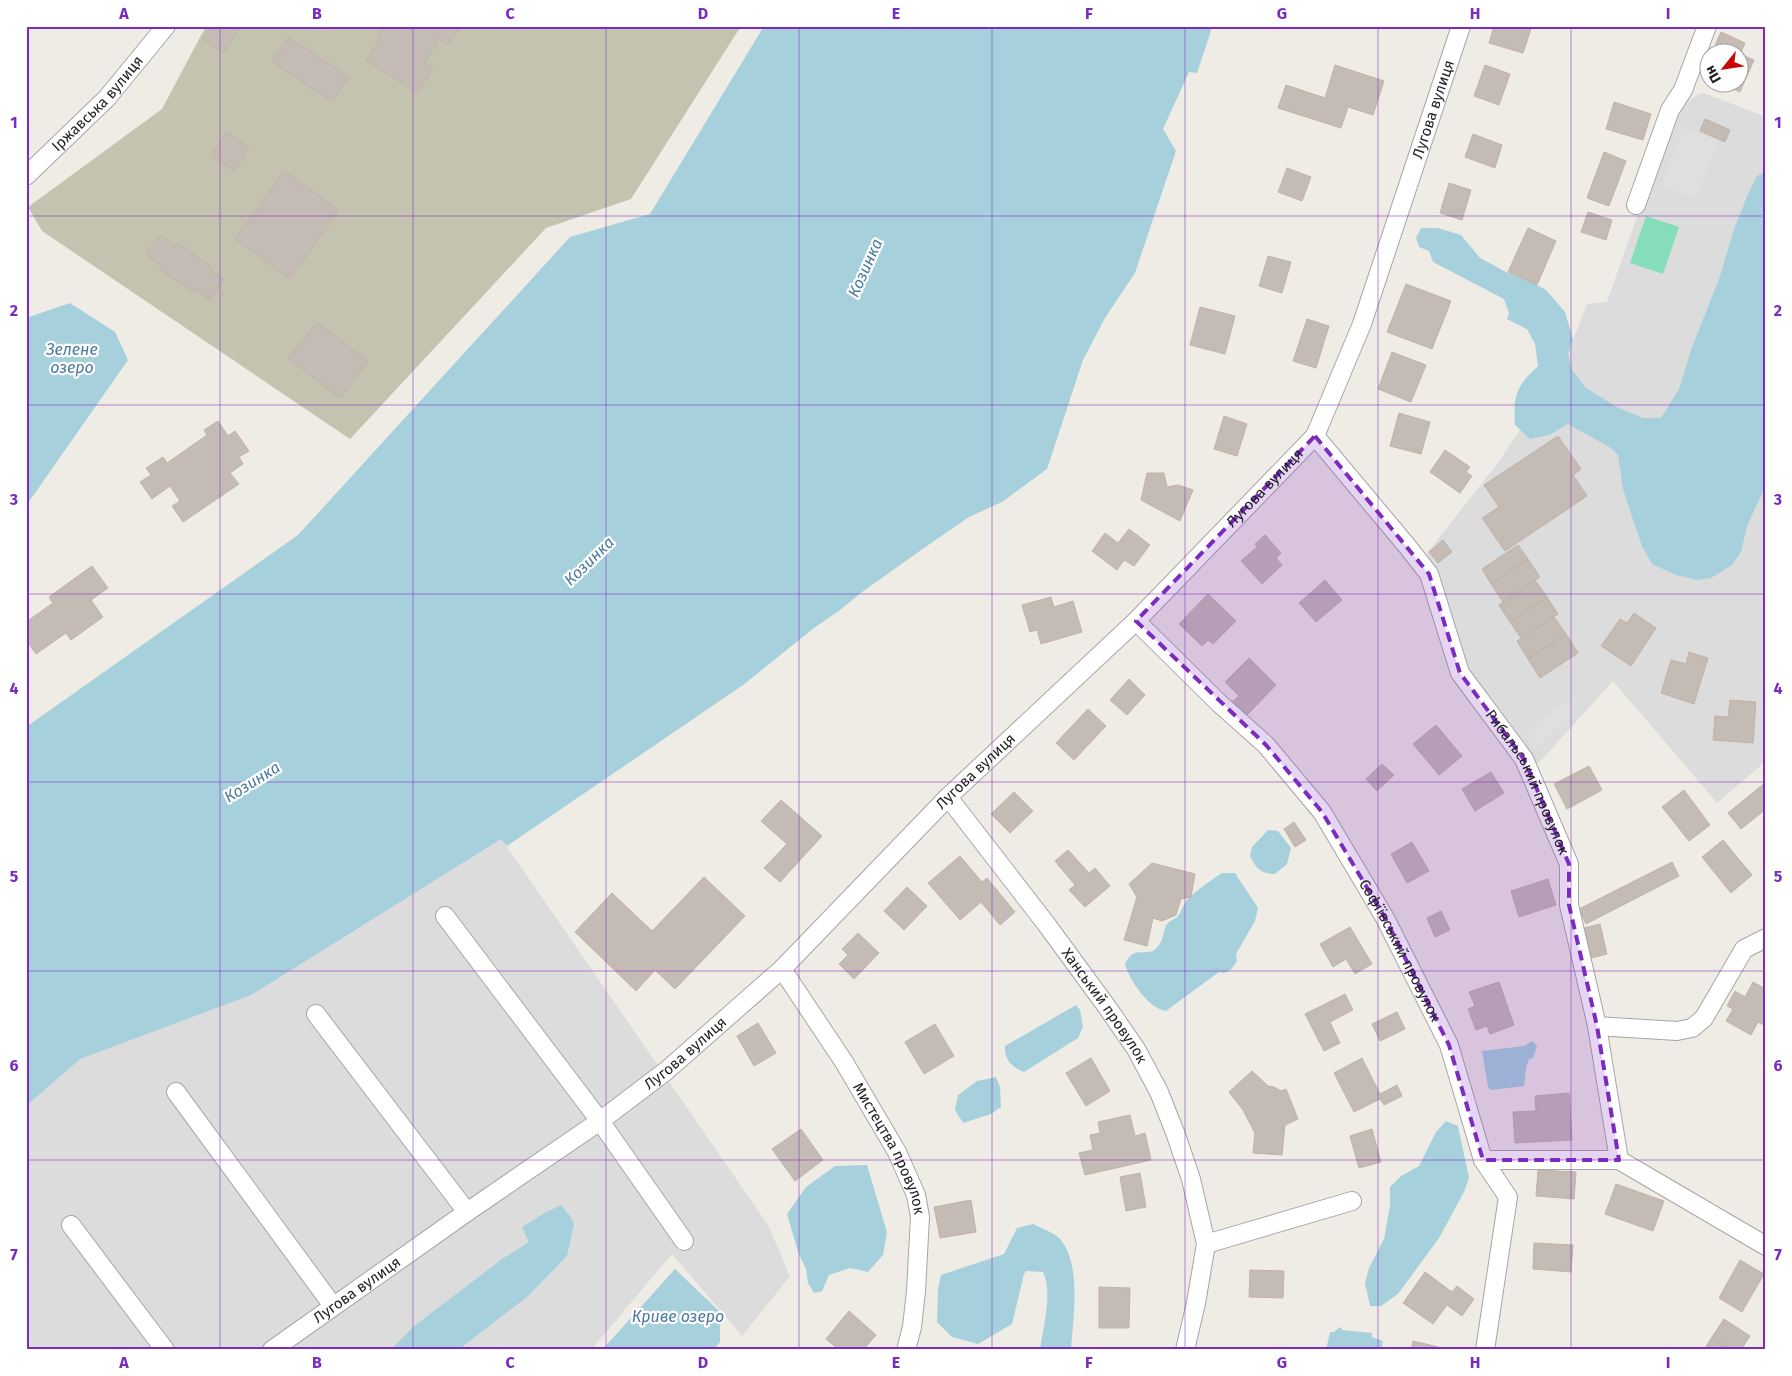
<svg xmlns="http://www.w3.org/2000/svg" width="1792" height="1376" font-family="'Fira Sans',sans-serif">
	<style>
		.residential { fill: #dddcdc }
		.construction { fill: #c4c3b0 }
		.pitch { fill: #85ddb9 }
		.parking { fill: #dfdfdf }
		.water { fill: #a6d1dc }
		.building { fill: #c4bbb4; stroke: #c1b2a8 }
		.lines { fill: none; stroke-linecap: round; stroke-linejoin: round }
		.street-casing { stroke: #a6a6a6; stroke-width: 20 }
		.street { stroke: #fff; stroke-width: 18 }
		.marked { fill: #7b2cbf; fill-opacity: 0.2; stroke: #7b2cbf; stroke-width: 4; stroke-dasharray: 10 6; stroke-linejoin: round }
		.grid { fill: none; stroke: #7b2cbf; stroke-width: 1; stroke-opacity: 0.55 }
		.labels { text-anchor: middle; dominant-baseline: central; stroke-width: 4.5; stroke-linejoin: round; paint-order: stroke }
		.street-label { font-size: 15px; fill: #1f1f1f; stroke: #fff }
		.water-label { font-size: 16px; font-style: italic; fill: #4a79a4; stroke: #fff }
		.neatline { fill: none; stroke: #7b2cbf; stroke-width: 2 }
		.grid-label { font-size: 16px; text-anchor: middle; font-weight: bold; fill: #7b2cbf }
	</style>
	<rect width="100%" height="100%" fill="#efece5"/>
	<path class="residential" d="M 1704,93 L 1766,117 L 1766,761 L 1717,803 L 1613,681 L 1536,766 L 1468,668 L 1436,571 L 1427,553 L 1497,464 L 1520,430 L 1573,340 L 1587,304 L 1607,302 L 1671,120 L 1678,111 L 1690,100 L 1698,94 Z
		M 501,838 L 768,1225 L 790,1276 L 742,1336 L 672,1254 L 591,1350 L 26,1350 L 26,1089 L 75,1047 Z"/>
	<path class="construction" d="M 206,26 L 741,26 L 631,199 L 546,228 L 350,439 L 42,231 L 28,207 L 162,109 Z"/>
	<path class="pitch" d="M 1646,216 L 1679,227 L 1663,274 L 1630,263 Z"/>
	<path class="parking" d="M 1684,127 L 1719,141 L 1696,199 L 1661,185 Z
		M 1567,699 L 1577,711 L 1535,751 L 1524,735 Z"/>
	<path class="water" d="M 764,26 L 1211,26 L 1211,31 L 1197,73 L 1189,72 L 1163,129 L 1176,151 L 1135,273 L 1105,318 L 1083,360 L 1047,469 L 1002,502 L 969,517 L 924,548 L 862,592 L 840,610 L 814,628 L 743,685 L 507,846 L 501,839 L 251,995 L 80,1059 L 26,1106 L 26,727 L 298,535 L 570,237 L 650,214 Z
		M 1766,171 L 1766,485 L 1747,526 L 1741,552 L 1732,565 L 1711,578 L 1697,580 L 1676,575 L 1652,564 L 1642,546 L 1632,517 L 1623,489 L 1618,455 L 1611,448 L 1568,424 L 1549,435 L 1530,439 L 1515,425 C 1513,396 1516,386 1538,366 L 1535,344 L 1527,329 L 1507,319 L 1509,313 L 1504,299 L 1433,262 L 1429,251 L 1419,247 L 1416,238 L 1421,228 L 1438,228 L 1461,235 L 1480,258 L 1506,272 L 1537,285 L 1546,290 L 1565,312 L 1573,340 L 1568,354 L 1572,370 L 1586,388 L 1617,407 L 1643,418 L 1661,418 L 1679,389 L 1692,347 L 1719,279 L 1735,226 L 1749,192 L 1757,176 Z
		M 70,303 L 115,332 L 128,360 L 26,506 L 26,318 Z
		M 1268,830 L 1278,831 L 1291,848 L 1287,864 L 1275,874 C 1260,874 1256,868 1250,856 L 1252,847 Z
		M 1222,873 L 1235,873 L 1258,908 L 1255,921 L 1236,954 L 1237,961 C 1232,968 1229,975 1219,972 L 1166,1011 C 1149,1009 1129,980 1125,964 C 1135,942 1148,961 1159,945 C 1164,939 1163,928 1168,923 C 1171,920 1175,919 1178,916 C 1182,911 1183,904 1188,899 C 1198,889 1210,881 1222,873 Z
		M 1076,1005 L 1080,1010 L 1083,1027 L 1078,1038 L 1024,1072 C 1012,1067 1004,1060 1005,1046 Z
		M 1532,1041 L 1537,1046 L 1533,1058 L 1529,1059 L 1526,1068 L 1524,1086 L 1491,1090 L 1488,1087 L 1482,1051 L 1524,1046 Z
		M 996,1077 L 1000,1087 L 1001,1107 L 991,1114 L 963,1123 L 955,1110 L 958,1095 L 977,1081 Z
		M 1446,1121 L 1458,1126 L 1469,1178 L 1464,1192 L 1439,1238 L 1398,1294 L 1381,1306 L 1370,1306 L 1365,1283 L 1369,1268 L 1384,1239 L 1390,1206 L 1390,1187 L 1401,1176 L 1419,1166 L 1436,1132 Z
		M 867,1165 L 887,1232 L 883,1255 L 868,1272 L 850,1268 L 829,1275 L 822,1291 L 814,1293 L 808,1283 L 806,1269 L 798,1252 L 787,1214 L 806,1187 L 835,1166 Z
		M 561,1205 L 570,1216 L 574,1224 L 567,1256 L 527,1297 L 458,1350 L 391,1350 L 413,1327 L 502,1259 L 529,1242 L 522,1227 L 543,1214 Z
		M 1033,1224 C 1041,1228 1055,1233 1060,1239 C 1082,1265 1073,1318 1071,1350 L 1040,1350 C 1043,1327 1053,1293 1043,1272 L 1026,1271 L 1024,1274 L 1012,1324 L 978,1344 L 952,1337 L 937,1322 L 938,1290 L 941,1275 L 1004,1254 L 1017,1228 Z
		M 675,1269 L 720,1312 L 720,1342 L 713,1350 L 602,1350 Z
		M 1342,1327 L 1342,1330 L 1372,1333 L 1372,1337 L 1383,1341 L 1381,1350 L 1326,1350 L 1330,1332 L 1334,1332 L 1337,1329 Z"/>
	<path class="building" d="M 211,26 L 241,26 L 224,53 L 203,39 Z
		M 383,26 L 460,26 L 448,45 L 439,39 L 424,63 L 433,68 L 417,93 L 366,60 L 381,38 L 377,36 Z
		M 1494,26 L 1532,26 L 1523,53 L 1489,43 Z
		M 1721,32 L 1745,43 L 1740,54 L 1754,60 L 1740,92 L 1719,82 L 1740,82 L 1740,52 L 1712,52 Z
		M 289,37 L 349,77 L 332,102 L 272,62 Z
		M 1335,65 L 1384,81 L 1373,115 L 1348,107 L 1341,128 L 1278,108 L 1286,85 L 1325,98 Z
		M 1485,65 L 1510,74 L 1499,105 L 1474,96 Z
		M 1614,102 L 1651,114 L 1643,140 L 1606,129 Z
		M 1705,119 L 1730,130 L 1725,142 L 1700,131 Z
		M 226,132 L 249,147 L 235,171 L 211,156 Z
		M 1473,134 L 1502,145 L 1495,168 L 1465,157 Z
		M 1604,152 L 1626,161 L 1609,206 L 1587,198 Z
		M 1287,168 L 1311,177 L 1302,201 L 1278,192 Z
		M 284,171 L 339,210 L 290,279 L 235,239 Z
		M 1449,183 L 1471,190 L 1462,220 L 1440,213 Z
		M 1588,212 L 1612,220 L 1606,240 L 1581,232 Z
		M 1528,228 L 1556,241 L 1537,285 L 1508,272 Z
		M 160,235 L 176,246 L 178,243 L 210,266 L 208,268 L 224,279 L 210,300 L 194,289 L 192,292 L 160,269 L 162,266 L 146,255 Z
		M 1268,256 L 1291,262 L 1282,293 L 1259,286 Z
		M 1406,284 L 1451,301 L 1432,349 L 1387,332 Z
		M 1200,307 L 1235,316 L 1225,354 L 1190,345 Z
		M 1307,319 L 1329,326 L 1316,368 L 1293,361 Z
		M 317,322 L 368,362 L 340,398 L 288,358 Z
		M 1392,352 L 1426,365 L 1411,402 L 1378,389 Z
		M 1399,413 L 1430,422 L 1421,454 L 1390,446 Z
		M 1224,416 L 1247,424 L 1237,456 L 1214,449 Z
		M 218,421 L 228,436 L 235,431 L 249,451 L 239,457 L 243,464 L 230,473 L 239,484 L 183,522 L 172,506 L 180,501 L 170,486 L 152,499 L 140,482 L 151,475 L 146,468 L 163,457 L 167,463 L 207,435 L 204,430 Z
		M 1558,436 L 1581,469 L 1573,475 L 1587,496 L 1505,551 L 1482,518 L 1499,507 L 1484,485 Z
		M 1445,450 L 1470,467 L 1466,472 L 1472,476 L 1460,493 L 1430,472 Z
		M 1147,473 L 1164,473 L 1167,487 L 1178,485 L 1193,490 L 1180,521 L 1141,500 Z
		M 1129,529 L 1150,545 L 1134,566 L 1124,560 L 1117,570 L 1092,551 L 1105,533 L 1118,543 Z
		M 1265,535 L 1281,553 L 1276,558 L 1282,565 L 1262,584 L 1241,561 L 1257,547 L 1255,544 Z
		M 1443,540 L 1452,552 L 1438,563 L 1429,552 Z
		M 1518,545 L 1528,559 L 1491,584 L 1482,569 Z
		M 1528,559 L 1540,577 L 1503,602 L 1491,584 Z
		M 92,566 L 108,588 L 91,600 L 103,617 L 71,640 L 66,633 L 36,654 L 26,640 L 26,622 L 53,603 L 49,597 Z
		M 1325,580 L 1342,600 L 1316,622 L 1299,603 Z
		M 1535,580 L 1547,597 L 1510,622 L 1499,605 Z
		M 1208,594 L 1236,621 L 1213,644 L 1208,640 L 1202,646 L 1179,624 Z
		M 1051,597 L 1054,607 L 1073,601 L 1082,632 L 1041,644 L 1037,630 L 1030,632 L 1022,605 Z
		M 1547,597 L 1558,614 L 1521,638 L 1510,622 Z
		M 1634,613 L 1656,628 L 1631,666 L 1601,646 L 1620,619 L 1627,623 Z
		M 1554,617 L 1566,634 L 1528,659 L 1517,641 Z
		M 1566,634 L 1578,653 L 1540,678 L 1528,659 Z
		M 1689,652 L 1708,658 L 1694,704 L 1661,693 L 1671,660 L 1686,664 Z
		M 1249,658 L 1276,685 L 1246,716 L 1232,702 L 1239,696 L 1225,682 Z
		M 1129,679 L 1145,695 L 1127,715 L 1110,700 Z
		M 1730,700 L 1756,702 L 1753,743 L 1713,740 L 1715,716 L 1728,717 Z
		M 1088,709 L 1106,726 L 1074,760 L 1056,743 Z
		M 1436,725 L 1462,756 L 1439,775 L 1413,744 Z
		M 1382,764 L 1394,775 L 1377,791 L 1366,779 Z
		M 1589,766 L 1602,790 L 1567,809 L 1554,784 Z
		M 1491,772 L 1504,793 L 1475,811 L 1462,789 Z
		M 1766,782 L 1766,809 L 1741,829 L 1728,813 Z
		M 1684,790 L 1710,825 L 1689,841 L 1662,807 Z
		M 1014,792 L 1033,811 L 1010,833 L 991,814 Z
		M 781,800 L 822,836 L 780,882 L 764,868 L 787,844 L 761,821 Z
		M 1294,822 L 1306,840 L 1295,847 L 1284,829 Z
		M 1723,840 L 1752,875 L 1731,893 L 1702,857 Z
		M 1412,842 L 1429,871 L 1407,883 L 1391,854 Z
		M 1068,850 L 1089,873 L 1095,868 L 1110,886 L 1085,907 L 1069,890 L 1075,885 L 1055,861 Z
		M 960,856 L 982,882 L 987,878 L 1015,912 L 1000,925 L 981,902 L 960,920 L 928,883 Z
		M 1672,862 L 1679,876 L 1586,924 L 1579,909 Z
		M 1152,863 L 1195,874 L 1191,897 L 1181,899 L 1176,915 L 1162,921 L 1153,918 L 1147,946 L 1124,940 L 1137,897 L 1129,884 Z
		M 704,877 L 745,916 L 675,989 L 655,970 L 636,991 L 575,932 L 612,893 L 652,931 Z
		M 1548,879 L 1556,905 L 1519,917 L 1511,891 Z
		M 907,887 L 927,906 L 904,930 L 884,911 Z
		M 1441,911 L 1450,930 L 1435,937 L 1427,918 Z
		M 1600,924 L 1607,954 L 1591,958 L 1584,928 Z
		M 1350,927 L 1372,964 L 1355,974 L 1346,959 L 1333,967 L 1320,944 Z
		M 858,933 L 879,953 L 854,979 L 839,964 L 848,955 L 842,949 Z
		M 1499,982 L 1514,1025 L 1490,1034 L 1487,1026 L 1476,1030 L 1468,1009 L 1475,1006 L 1469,992 Z
		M 1753,982 L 1766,989 L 1766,1002 L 1764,1005 L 1766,1006 L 1766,1026 L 1758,1022 L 1751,1035 L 1726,1021 L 1733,1009 L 1727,1006 L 1735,991 L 1745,997 Z
		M 1345,994 L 1353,1010 L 1330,1022 L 1340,1043 L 1324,1051 L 1305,1014 Z
		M 1397,1012 L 1405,1029 L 1380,1041 L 1372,1024 Z
		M 758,1023 L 776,1053 L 754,1066 L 737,1036 Z
		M 935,1024 L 954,1056 L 924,1074 L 905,1042 Z
		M 1091,1058 L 1110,1091 L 1086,1106 L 1066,1073 Z
		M 1362,1058 L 1380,1094 L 1397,1085 L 1402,1096 L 1384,1105 L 1380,1099 L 1354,1112 L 1334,1073 Z
		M 1252,1071 L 1268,1086 L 1274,1087 L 1281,1091 L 1286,1089 L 1298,1119 L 1285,1125 L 1282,1155 L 1253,1153 L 1255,1133 L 1243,1110 L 1229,1092 Z
		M 1569,1093 L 1572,1140 L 1515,1143 L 1513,1112 L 1536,1111 L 1535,1096 Z
		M 1130,1115 L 1135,1136 L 1145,1133 L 1151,1160 L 1085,1175 L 1079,1153 L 1093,1150 L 1090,1135 L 1100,1133 L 1098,1122 Z
		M 801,1129 L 823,1160 L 795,1181 L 772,1149 Z
		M 1372,1129 L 1381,1162 L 1359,1168 L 1350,1136 Z
		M 1538,1170 L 1576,1172 L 1574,1199 L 1536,1196 Z
		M 1140,1173 L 1146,1207 L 1126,1211 L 1120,1177 Z
		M 1616,1184 L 1664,1201 L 1653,1231 L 1605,1214 Z
		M 971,1200 L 976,1232 L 940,1238 L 934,1207 Z
		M 1534,1243 L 1573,1245 L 1571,1272 L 1533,1269 Z
		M 1740,1260 L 1764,1274 L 1742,1312 L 1719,1298 Z
		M 1250,1270 L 1284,1271 L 1283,1298 L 1249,1297 Z
		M 1425,1272 L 1452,1292 L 1457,1286 L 1474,1299 L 1462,1316 L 1447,1305 L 1433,1324 L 1403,1303 Z
		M 1099,1287 L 1130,1288 L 1129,1328 L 1099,1328 Z
		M 849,1311 L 876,1335 L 863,1350 L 839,1350 L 826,1339 Z
		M 1724,1319 L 1750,1336 L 1741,1350 L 1731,1350 L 1712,1337 Z
		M 1712,1337 L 1731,1350 L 1704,1350 Z
		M 1413,1341 L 1451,1350 L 1411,1350 Z"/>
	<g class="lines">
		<g class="street-casing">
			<g id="street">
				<path id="s1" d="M 26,176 L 107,98 L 166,26"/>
				<path d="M 1636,205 L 1670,110 L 1683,90 L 1707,26"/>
				<path id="s2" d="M 1315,436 L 1407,546 L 1429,574 L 1460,673 L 1524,759 L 1569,864 L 1569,905 L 1597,1026 L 1677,1031 L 1692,1028 L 1704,1018 L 1744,949 L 1766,938"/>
				<path id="s3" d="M 1136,621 L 1219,703 L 1266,745 L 1322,812 L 1385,918 L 1449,1045 L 1483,1160 L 1508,1197 L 1485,1350"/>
				<path id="s4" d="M 948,797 L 1047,925 L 1107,1007 L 1136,1049 L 1159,1092 L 1176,1135 L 1191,1179 L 1206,1244 L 1196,1303 L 1185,1350"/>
				<path d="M 445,916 L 600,1121 L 684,1241"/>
				<path id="s5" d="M 782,969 L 844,1062 L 897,1152 L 916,1195 L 920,1217 L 916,1291 L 912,1327 L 906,1350"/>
				<path d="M 316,1014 L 467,1212"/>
				<path d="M 1597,1026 L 1619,1160"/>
				<path d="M 176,1092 L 333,1306"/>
				<path d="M 1483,1160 L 1619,1160 L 1766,1246"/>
				<path d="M 71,1225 L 165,1350"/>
				<path d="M 1206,1244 L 1352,1201"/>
				<path id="s6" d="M 272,1350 L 467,1212 L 600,1121 L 666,1071 L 782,969 L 948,797 L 1136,621 L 1315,436 L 1362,324 L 1461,26"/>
			</g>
		</g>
		<use href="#street" class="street"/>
	</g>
	<path class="marked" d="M 1315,436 L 1429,574 L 1460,673 L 1524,759 L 1569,864 L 1569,905 L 1597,1026 L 1619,1160 L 1483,1160 L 1449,1045 L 1385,918 L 1322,812 L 1266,745 L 1136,621 Z"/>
	<path class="grid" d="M 220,26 L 220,1350M 413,26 L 413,1350M 606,26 L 606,1350M 799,26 L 799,1350M 992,26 L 992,1350M 1185,26 L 1185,1350M 1378,26 L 1378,1350M 1571,26 L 1571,1350M 26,216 L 1766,216M 26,405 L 1766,405M 26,594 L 1766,594M 26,782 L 1766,782M 26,971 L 1766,971M 26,1160 L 1766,1160"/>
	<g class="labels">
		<g class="street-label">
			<text stroke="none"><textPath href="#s1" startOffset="102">Іржавська вулиця</textPath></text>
			<text stroke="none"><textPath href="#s6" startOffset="1739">Лугова вулиця</textPath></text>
			<text stroke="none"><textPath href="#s6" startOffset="1319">Лугова вулиця</textPath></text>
			<text stroke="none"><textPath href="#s6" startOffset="914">Лугова вулиця</textPath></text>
			<text stroke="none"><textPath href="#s2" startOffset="412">Рибальський провулок</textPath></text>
			<text stroke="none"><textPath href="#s3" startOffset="426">Софіївський провулок</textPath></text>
			<text stroke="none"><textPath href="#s4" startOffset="261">Ханський провулок</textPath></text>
			<text stroke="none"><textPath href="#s6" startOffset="509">Лугова вулиця</textPath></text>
			<text stroke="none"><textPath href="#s5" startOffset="210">Мистецтва провулок</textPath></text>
			<text stroke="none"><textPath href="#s6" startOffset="104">Лугова вулиця</textPath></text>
		</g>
		<g class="water-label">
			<text transform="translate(865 268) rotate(-66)">Козинка</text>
			<text x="72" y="349">Зелене<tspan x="72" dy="18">озеро</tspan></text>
			<text transform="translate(589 561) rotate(-44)">Козинка</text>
			<text transform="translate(252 782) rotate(-32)">Козинка</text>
			<text x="678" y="1316">Криве озеро</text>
		</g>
	</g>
	<rect width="1792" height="1376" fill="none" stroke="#ffffff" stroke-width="55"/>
	<g transform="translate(1724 68) rotate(240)"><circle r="24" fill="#ffffff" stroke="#a5a5a5"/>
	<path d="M0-4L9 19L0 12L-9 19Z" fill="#c90508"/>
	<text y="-8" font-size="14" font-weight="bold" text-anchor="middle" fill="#1f1f1f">Пн</text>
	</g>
	<rect x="28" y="28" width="1736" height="1320" class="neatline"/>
	<g class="grid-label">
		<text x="124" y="19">A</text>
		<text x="317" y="19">B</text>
		<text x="510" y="19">C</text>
		<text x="703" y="19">D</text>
		<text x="896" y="19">E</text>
		<text x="1089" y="19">F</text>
		<text x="1282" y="19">G</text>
		<text x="1475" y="19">H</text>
		<text x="1668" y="19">I</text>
		<text x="14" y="128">1</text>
		<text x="1778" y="128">1</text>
		<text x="14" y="316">2</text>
		<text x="1778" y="316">2</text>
		<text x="14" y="505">3</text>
		<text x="1778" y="505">3</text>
		<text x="14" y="694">4</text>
		<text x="1778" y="694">4</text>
		<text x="14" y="882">5</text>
		<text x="1778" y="882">5</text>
		<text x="14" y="1071">6</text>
		<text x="1778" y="1071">6</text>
		<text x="14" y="1260">7</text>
		<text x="1778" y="1260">7</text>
		<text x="124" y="1368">A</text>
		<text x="317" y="1368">B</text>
		<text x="510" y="1368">C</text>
		<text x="703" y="1368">D</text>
		<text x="896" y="1368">E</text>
		<text x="1089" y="1368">F</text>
		<text x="1282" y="1368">G</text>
		<text x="1475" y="1368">H</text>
		<text x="1668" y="1368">I</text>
	</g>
</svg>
